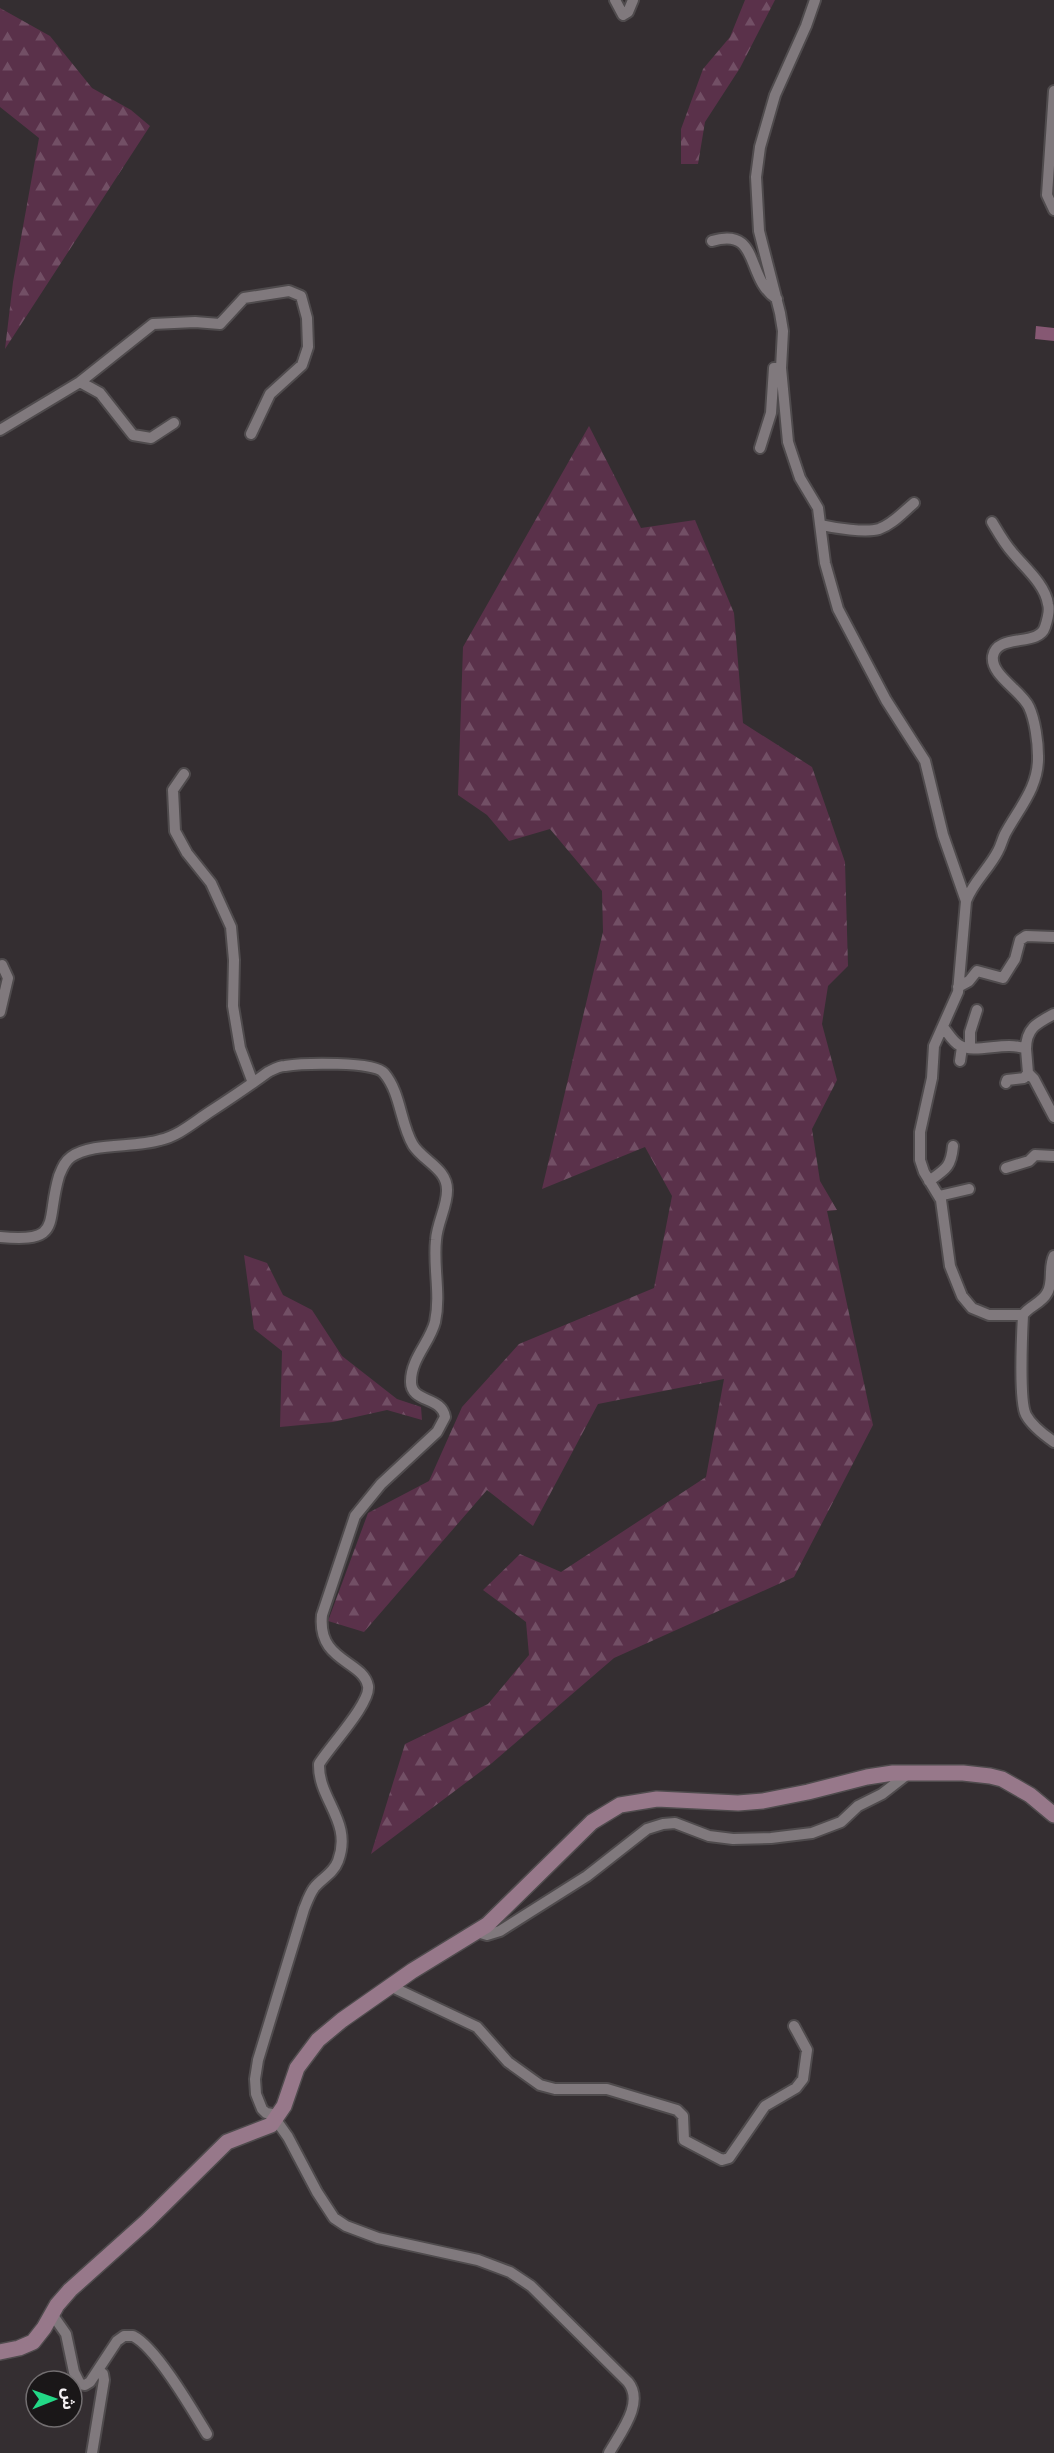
<svg xmlns="http://www.w3.org/2000/svg" width="1054" height="2453" font-family="Karla,'Noto Sans Arabic',sans-serif">
	<style>
		.forest { fill: url(#forest-firs) }
		.water { fill: #865873 }
		.lines { fill: none; stroke-linecap: round; stroke-linejoin: round }
		.street-casing { stroke: #4f4b4d; stroke-width: 14 }
		.secondary-casing { stroke: #4f4b4d; stroke-width: 18 }
		.street { stroke: #80797d; stroke-width: 10 }
		.secondary { stroke: #97788a; stroke-width: 15 }
	</style>
	<defs>
		<pattern id="forest-firs" width="22" height="20" patternUnits="userSpaceOnUse" patternTransform="scale(1.5)"><rect width="22" height="20" fill="#5a314a"/><path d="M5 1l3.5 6h-7zM16 11l3.5 6h-7z" fill="#724f65"/></pattern>
	</defs>
	<rect width="100%" height="100%" fill="#342e31"/>
	<path class="forest" d="M 745,0 L 775,0 L 740,68 L 705,122 L 698,164 L 681,164 L 681,129 L 703,69 L 730,37 Z
		M 0,8 L 50,36 L 92,88 L 131,110 L 150,126 L 5,349 L 13,282 L 39,138 L 0,107 Z
		M 589,426 L 641,528 L 695,520 L 734,613 L 743,723 L 812,767 L 845,862 L 848,966 L 828,986 L 822,1024 L 837,1080 L 812,1129 L 820,1181 L 837,1210 L 827,1211 L 873,1425 L 794,1577 L 614,1658 L 492,1763 L 371,1854 L 405,1744 L 488,1704 L 529,1655 L 526,1622 L 483,1590 L 520,1554 L 561,1572 L 706,1477 L 724,1379 L 598,1404 L 533,1526 L 487,1490 L 364,1632 L 328,1621 L 368,1513 L 429,1481 L 462,1407 L 519,1344 L 654,1288 L 672,1196 L 645,1147 L 542,1189 L 603,932 L 602,891 L 550,829 L 509,841 L 487,815 L 458,795 L 463,647 Z
		M 244,1255 L 267,1263 L 283,1295 L 312,1310 L 342,1356 L 397,1399 L 421,1407 L 422,1420 L 387,1410 L 333,1422 L 280,1427 L 282,1351 L 254,1329 Z"/>
	<path class="water" d="M 1036,326 L 1054,328 L 1054,341 L 1035,339 Z"/>
	<g class="lines">
		<g class="street-casing">
			<path id="street" d="M 615,0 L 623,15 L 628,12 L 633,0
				M 815,0 L 806,26 L 775,95 L 760,147 L 756,177 L 759,231 L 780,313 L 783,331 L 781,368 L 788,442 L 800,478 L 818,508 L 825,563 L 838,609 L 886,700 L 925,761 L 943,835 L 966,901 L 958,992 L 934,1046 L 932,1078 L 920,1132 L 920,1160 L 924,1172 L 941,1200 L 950,1266 L 962,1296 L 972,1308 L 989,1315 L 1023,1315
				M 1054,91 L 1047,195 L 1054,210
				M 712,241 C 761,226 745,279 777,299
				M 80,382 L 153,324 L 195,322 L 220,324 L 244,298 L 289,291 L 301,296 L 307,318 L 308,347 L 302,365 L 270,394 L 251,434
				M 0,430 L 80,382 L 100,393 L 133,435 L 151,438 L 174,423
				M 760,448 L 771,413 L 774,368 L 781,368
				M 821,525 C 834,528 866,533 879,529 C 893,524 903,512 914,503
				M 184,774 L 173,790 L 175,831 L 187,853 L 211,883 L 231,927 L 234,960 L 233,1006 L 240,1048 L 253,1083
				M 966,901 C 973,882 989,869 998,851 C 1001,846 1002,840 1005,834 C 1019,808 1039,787 1038,756 C 1038,742 1035,720 1029,707 C 1021,690 990,675 993,656 C 997,633 1039,647 1045,627 C 1047,621 1050,610 1048,604 C 1045,584 1024,567 1012,552 C 1004,543 998,532 992,522
				M 0,966 L 2,965 L 8,978 L 0,1012
				M 958,987 L 969,981 L 977,971 L 1003,978 L 1015,959 L 1020,940 L 1026,936 L 1054,937
				M 943,1027 C 948,1033 953,1042 959,1045 C 976,1055 1005,1040 1026,1049 L 1028,1073 L 1034,1079 L 1054,1117
				M 970,1048 L 970,1032 L 977,1010
				M 1026,1049 C 1026,1028 1037,1023 1054,1014
				M 960,1061 L 962,1047
				M 1006,1083 L 1007,1080 L 1024,1078 L 1028,1073
				M 1006,1168 L 1029,1161 L 1035,1155 L 1054,1156
				M 929,1181 C 946,1169 951,1167 953,1146
				M 939,1196 L 969,1189
				M 0,1237 C 64,1243 45,1223 59,1176 C 62,1169 64,1162 71,1157 C 92,1142 135,1148 160,1140 C 178,1136 193,1123 208,1113 C 228,1100 249,1086 268,1072 C 274,1069 279,1066 285,1066 C 303,1063 374,1061 384,1073 C 401,1093 400,1123 413,1145 C 423,1161 448,1169 447,1191 C 447,1207 437,1223 436,1240 C 433,1267 441,1294 435,1322 C 430,1342 411,1359 411,1381 C 410,1403 442,1396 445,1417 L 437,1432 L 381,1484 L 355,1516 L 322,1615 C 317,1662 363,1660 368,1686 C 371,1703 329,1747 319,1764 C 318,1800 353,1821 338,1861 C 333,1874 322,1878 314,1888 C 309,1895 307,1902 304,1909 L 258,2060 L 255,2079 L 256,2094 L 262,2109 L 266,2113 L 279,2115
				M 1054,1256 C 1048,1268 1054,1282 1047,1293 C 1042,1303 1029,1306 1023,1315 C 1022,1334 1019,1402 1026,1415 C 1032,1426 1044,1435 1054,1442
				M 477,1932 L 487,1935 L 500,1931 L 587,1876 L 647,1829 L 663,1824 L 675,1823 L 709,1836 L 733,1839 L 771,1838 L 812,1833 L 841,1822 L 858,1806 L 882,1794 L 909,1773
				M 390,1986 L 477,2027 L 508,2062 L 540,2085 L 555,2089 L 607,2089 L 677,2110 L 683,2116 L 684,2140 L 722,2160 L 729,2158 L 765,2106 L 796,2088 L 803,2079 L 807,2050 L 794,2026
				M 276,2120 L 288,2137 L 317,2192 L 334,2218 L 346,2226 L 378,2238 L 478,2260 L 510,2272 L 531,2286 L 628,2382 C 645,2403 620,2433 609,2453
				M 52,2314 L 66,2334 L 74,2372 L 80,2384 L 85,2385 L 90,2382 L 117,2341 L 124,2336 L 133,2336 C 156,2347 193,2411 207,2434
				M 92,2453 L 104,2380 L 103,2374 L 98,2370"/>
		</g>
		<g class="secondary-casing">
			<path id="secondary" d="M 0,2352 L 19,2348 L 33,2342 L 44,2328 L 57,2305 L 70,2290 L 147,2221 L 227,2142 L 271,2125 L 284,2106 L 297,2068 L 318,2040 L 342,2020 L 412,1971 L 487,1925 L 592,1822 L 620,1805 L 657,1799 L 738,1803 L 763,1801 L 808,1792 L 867,1777 L 893,1773 L 963,1773 L 990,1776 L 1002,1779 L 1030,1795 L 1054,1815"/>
		</g>
		<use href="#street" class="street"/>
		<use href="#secondary" class="secondary"/>
	</g>
	<g transform="translate(54 2399) rotate(89)"><circle r="28" fill="#1a1718" stroke="#726e70" stroke-width="1.5"/>
	<path d="M0-4.5L10 22L0 15L-10 22Z" fill="#23d886"/>
	<text y="-9" font-size="16" font-weight="bold" text-anchor="middle" fill="#f5f1f3">ش</text>
	</g>
</svg>
